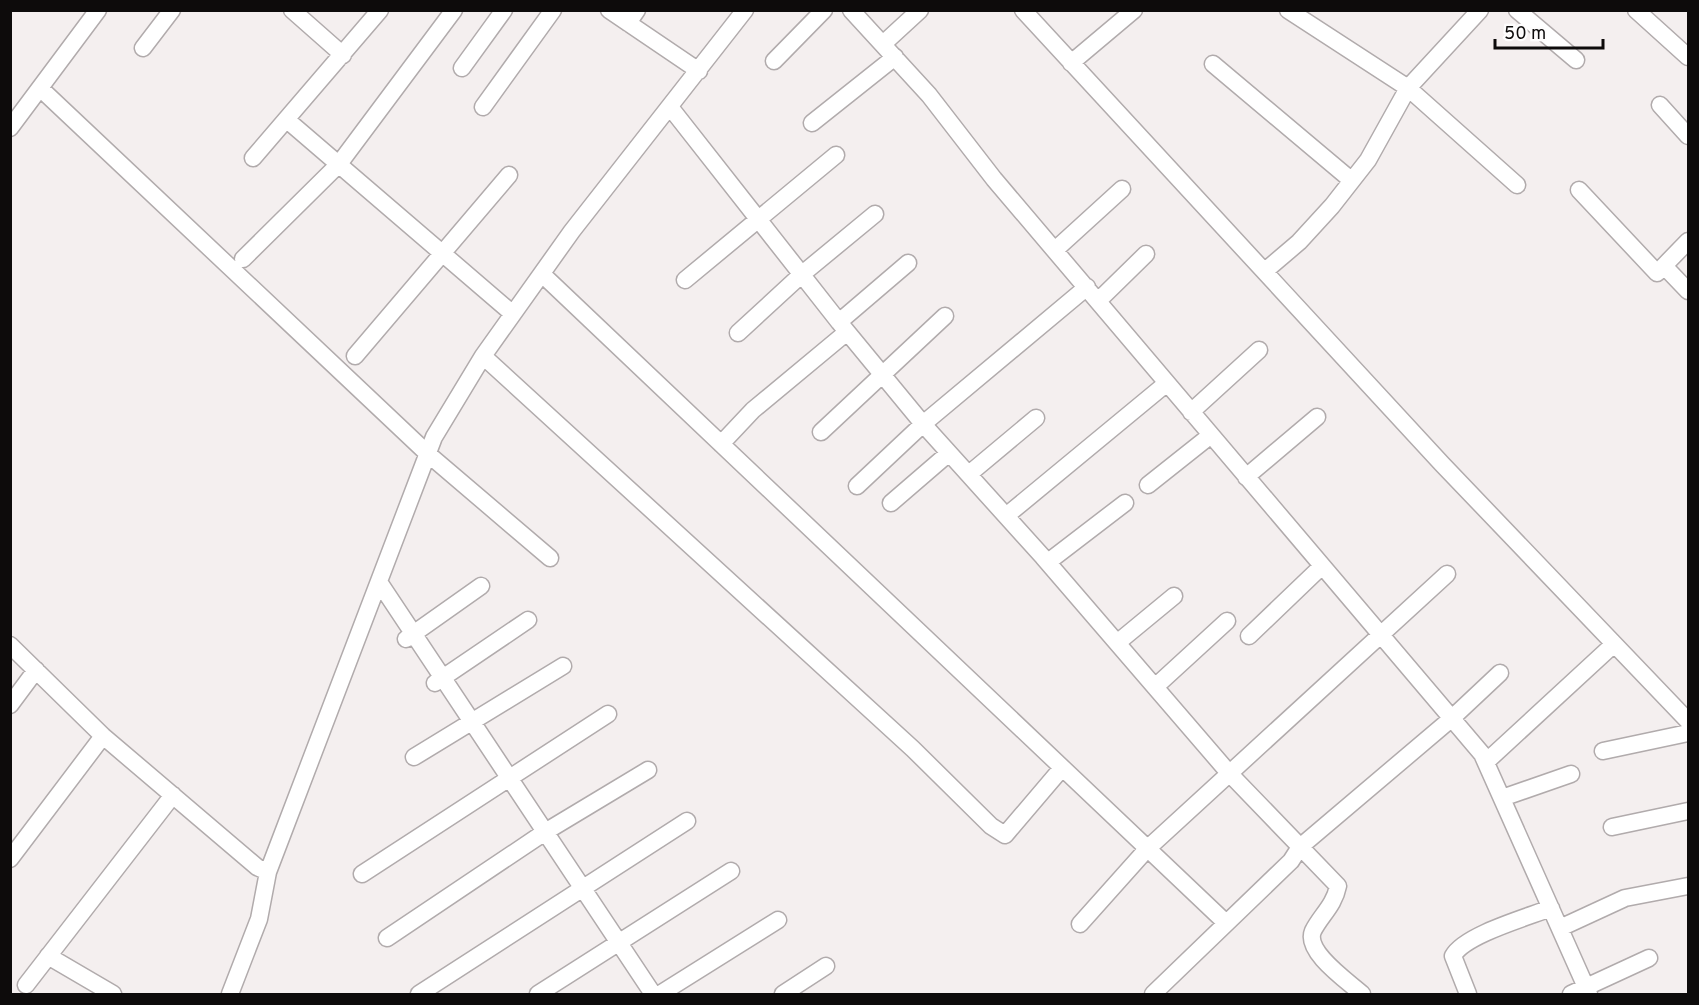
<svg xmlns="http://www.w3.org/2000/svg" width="1699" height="1005" font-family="Overpass,sans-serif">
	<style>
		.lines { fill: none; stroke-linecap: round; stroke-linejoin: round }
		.minor-casing { stroke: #b1abac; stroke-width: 19 }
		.minor { stroke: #fff; stroke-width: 16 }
	</style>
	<rect width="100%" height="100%" fill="#f4efef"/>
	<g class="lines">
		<g class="minor-casing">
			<path id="minor" d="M 292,10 L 343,55
				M 609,10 L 699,71
				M 851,10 L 929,95 L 994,179 L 1482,754 L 1589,994
				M 1023,10 L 1442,464 L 1688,721
				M 1288,10 L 1408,88 L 1517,185
				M 1517,10 L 1576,60
				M 1636,10 L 1688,57
				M 628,23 L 637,10
				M 883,44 L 920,10
				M 143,48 L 172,10
				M 774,61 L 824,10
				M 1071,63 L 1134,10
				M 1213,64 L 1351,180
				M 462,68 L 504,10
				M 40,88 L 428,454 L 550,558
				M 1660,105 L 1688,136
				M 483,107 L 553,10
				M 670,107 L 839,322 L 923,424 L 1043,557 L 1229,773 L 1338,886 C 1334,906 1321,915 1313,931 C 1304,952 1349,982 1362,994
				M 287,120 L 513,314
				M 812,123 L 895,57
				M 10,128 L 98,10
				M 253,158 L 380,10
				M 1579,190 L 1657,273 L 1688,241
				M 1055,250 L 1122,189
				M 243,259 L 339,164 L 454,10
				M 1665,267 L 1688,291
				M 1265,271 L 1299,242 L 1332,206 L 1368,160 L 1408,88 L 1480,10
				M 542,274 L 1225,922
				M 685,280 L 836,155
				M 1098,301 L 1146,254
				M 839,322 L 908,263
				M 738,333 L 801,275 L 875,214
				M 355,356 L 509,175
				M 483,356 L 913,749 L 991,826 L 1005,835 L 1062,768
				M 1191,412 L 1259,350
				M 821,432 L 945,316
				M 721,444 L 753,410 L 847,332
				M 969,474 L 1036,418
				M 1246,477 L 1317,417
				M 1148,485 L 1211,435
				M 857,486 L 923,424 L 1087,287
				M 891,503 L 949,453
				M 1006,516 L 1167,383
				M 1048,562 L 1125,503
				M 379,582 L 653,994
				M 1249,636 L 1321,567
				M 406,639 L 481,586
				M 1117,643 L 1174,596
				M 10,645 L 103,736 L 257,867 L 268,872
				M 435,683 L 528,620
				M 1155,687 L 1227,621
				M 10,705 L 36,670
				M 1603,751 L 1688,733
				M 414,757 L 563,666
				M 1486,762 L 1614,644
				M 1502,798 L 1571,774
				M 1612,827 L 1688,811
				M 10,859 L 103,736
				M 362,874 L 608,714
				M 1080,924 L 1147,849 L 1447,574
				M 1560,928 L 1625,898 L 1688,886
				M 387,938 L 545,832 L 648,770
				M 48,956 L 113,994
				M 26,985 L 173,795
				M 230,994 L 259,919 L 268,872 L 434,437 L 483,356 L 572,231 L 745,10
				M 419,994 L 687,821
				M 538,994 L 731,871
				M 660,994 L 778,920
				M 783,994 L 826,966
				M 1153,994 L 1291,861 L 1300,847 L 1451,719 L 1500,673
				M 1468,994 L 1453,956 C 1464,935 1528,917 1551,908
				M 1571,994 L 1649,958"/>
		</g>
		<use href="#minor" class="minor"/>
	</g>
	<rect width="1699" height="1005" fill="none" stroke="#0d0b0b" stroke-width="24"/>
	<path d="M1495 39v9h108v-9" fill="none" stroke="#0d0b0b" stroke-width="3"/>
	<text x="1504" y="39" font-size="18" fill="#0d0b0b" stroke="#fefdfd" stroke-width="4.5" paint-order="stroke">50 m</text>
</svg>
